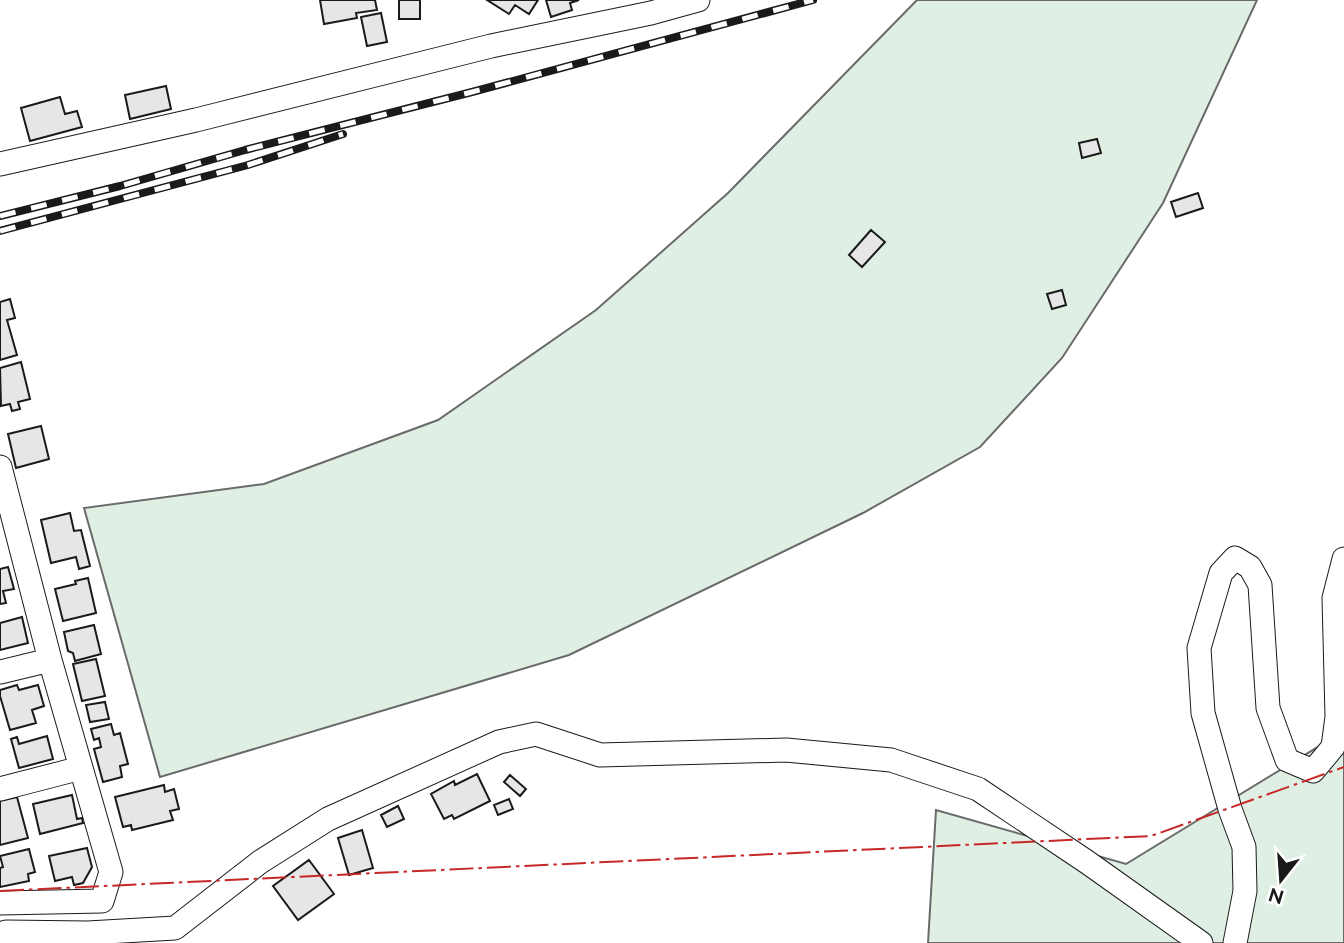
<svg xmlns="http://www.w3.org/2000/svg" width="1344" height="943" font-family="Raleway,sans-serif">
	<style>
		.green { fill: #e0efe3; stroke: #6a6a6a; stroke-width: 2 }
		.building { fill: #e6e6e6; stroke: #1a1a1a; stroke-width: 2 }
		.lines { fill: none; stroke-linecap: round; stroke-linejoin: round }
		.minor-casing { stroke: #1a1a1a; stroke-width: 25 }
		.minor { stroke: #fff; stroke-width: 23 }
		.rail-casing { stroke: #1a1a1a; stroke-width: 8 }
		.rail { stroke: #fff; stroke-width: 5; stroke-dasharray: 16; stroke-linecap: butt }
		.power { stroke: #c62828; stroke-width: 2; stroke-dasharray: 24 5 3.5 5; stroke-linecap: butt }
	</style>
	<rect width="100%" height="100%" fill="#fff"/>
	<path class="green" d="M 917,0 L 1257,0 L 1163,203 L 1062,358 L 980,447 L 863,513 L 569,655 L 160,777 L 84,508 L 264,484 L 438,420 L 596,310 L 728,193 Z
		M 1344,731 L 1344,943 L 928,943 L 936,810 L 1126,864 Z"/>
	<path class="building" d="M 320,0 L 375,0 L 377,10 L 356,13 L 357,18 L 324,24 Z
		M 399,0 L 420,0 L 420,19 L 399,19 Z
		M 487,0 L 538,0 L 529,14 L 515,5 L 509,14 Z
		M 546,0 L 579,0 L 570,3 L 572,10 L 551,17 Z
		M 381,13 L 387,42 L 367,46 L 361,17 Z
		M 166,86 L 171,109 L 130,119 L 125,95 Z
		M 60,97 L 65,114 L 77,111 L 82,127 L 30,141 L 21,108 Z
		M 1097,139 L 1101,153 L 1082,158 L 1079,143 Z
		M 1198,193 L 1203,208 L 1176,217 L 1171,202 Z
		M 871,230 L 885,242 L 862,267 L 849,255 Z
		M 1062,290 L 1066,305 L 1052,309 L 1047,294 Z
		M 10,299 L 15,318 L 7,320 L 17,355 L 0,360 L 0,302 Z
		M 21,362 L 30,399 L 18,402 L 20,409 L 12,411 L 10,404 L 1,406 L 0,368 Z
		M 41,426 L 49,459 L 16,468 L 8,434 Z
		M 70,513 L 74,531 L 81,530 L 90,566 L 79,569 L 76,557 L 51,563 L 41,520 Z
		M 8,567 L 14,589 L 3,591 L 6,603 L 0,604 L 0,569 Z
		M 88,578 L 96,613 L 63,621 L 55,589 L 76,584 L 75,581 Z
		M 22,617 L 28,643 L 0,650 L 0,623 Z
		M 94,625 L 101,654 L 75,661 L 73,653 L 68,651 L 64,632 Z
		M 96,659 L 105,696 L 82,701 L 73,664 Z
		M 17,685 L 19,690 L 38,685 L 44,706 L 32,710 L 36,723 L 10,730 L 0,696 L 0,690 Z
		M 105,702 L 109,719 L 90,722 L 86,705 Z
		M 111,724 L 114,735 L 120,733 L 128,764 L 120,766 L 122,777 L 103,782 L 94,749 L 101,747 L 99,738 L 94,740 L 91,729 Z
		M 47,736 L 53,759 L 19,768 L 11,739 L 17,737 L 19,744 Z
		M 477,774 L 490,801 L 454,819 L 452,815 L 444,819 L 431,794 L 454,781 L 455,785 Z
		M 510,775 L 526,789 L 520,796 L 504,782 Z
		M 164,785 L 165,792 L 174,789 L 179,809 L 170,811 L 173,820 L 132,830 L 131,825 L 123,827 L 115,797 Z
		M 72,795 L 77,819 L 82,818 L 83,823 L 40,834 L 33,804 Z
		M 17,797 L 28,838 L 0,845 L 0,801 Z
		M 509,799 L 513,809 L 498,815 L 494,805 Z
		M 398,806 L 404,819 L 387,827 L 381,815 Z
		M 362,830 L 373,868 L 349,875 L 338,838 Z
		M 87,848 L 92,867 L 83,883 L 74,885 L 72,877 L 55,881 L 49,856 Z
		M 29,849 L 35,872 L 28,874 L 29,881 L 0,887 L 0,868 L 3,867 L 0,856 Z
		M 309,860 L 334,894 L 298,920 L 273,886 Z"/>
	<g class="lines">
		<g class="minor-casing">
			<path id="minor" d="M 0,164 L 196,120 L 491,46 L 651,13 L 698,0
				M 0,467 L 50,660 L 111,872 L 102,901 L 0,903
				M 0,672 L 50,660
				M 0,789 L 81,768
				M 0,934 L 6,932 L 88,933 L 175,928 L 260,862 L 328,819 L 499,742 L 536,734 L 600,755 L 786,750 L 891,760 L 978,789 L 1087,862 L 1201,943
				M 1235,943 L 1245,891 L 1244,847 L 1230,809 L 1203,713 L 1199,648 L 1221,573 L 1235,558 L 1250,567 L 1260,585 L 1268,708 L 1287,760 L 1313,771 L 1333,747 L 1337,717 L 1334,598 L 1344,559"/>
		</g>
		<use href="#minor" class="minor"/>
		<g class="rail-casing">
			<path id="rail" d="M 0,216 L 120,186 L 245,150 L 472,92 L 813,0
				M 0,231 L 248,165 L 343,134"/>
		</g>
		<use href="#rail" class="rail"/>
		<path class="power" d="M 0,891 L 1151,836 L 1344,767"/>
	</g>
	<g transform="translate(1281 880) rotate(197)" stroke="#ffffff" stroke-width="5" paint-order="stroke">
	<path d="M0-5L12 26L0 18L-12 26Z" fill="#1a1a1a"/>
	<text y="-10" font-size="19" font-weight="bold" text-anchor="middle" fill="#1a1a1a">N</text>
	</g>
</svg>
